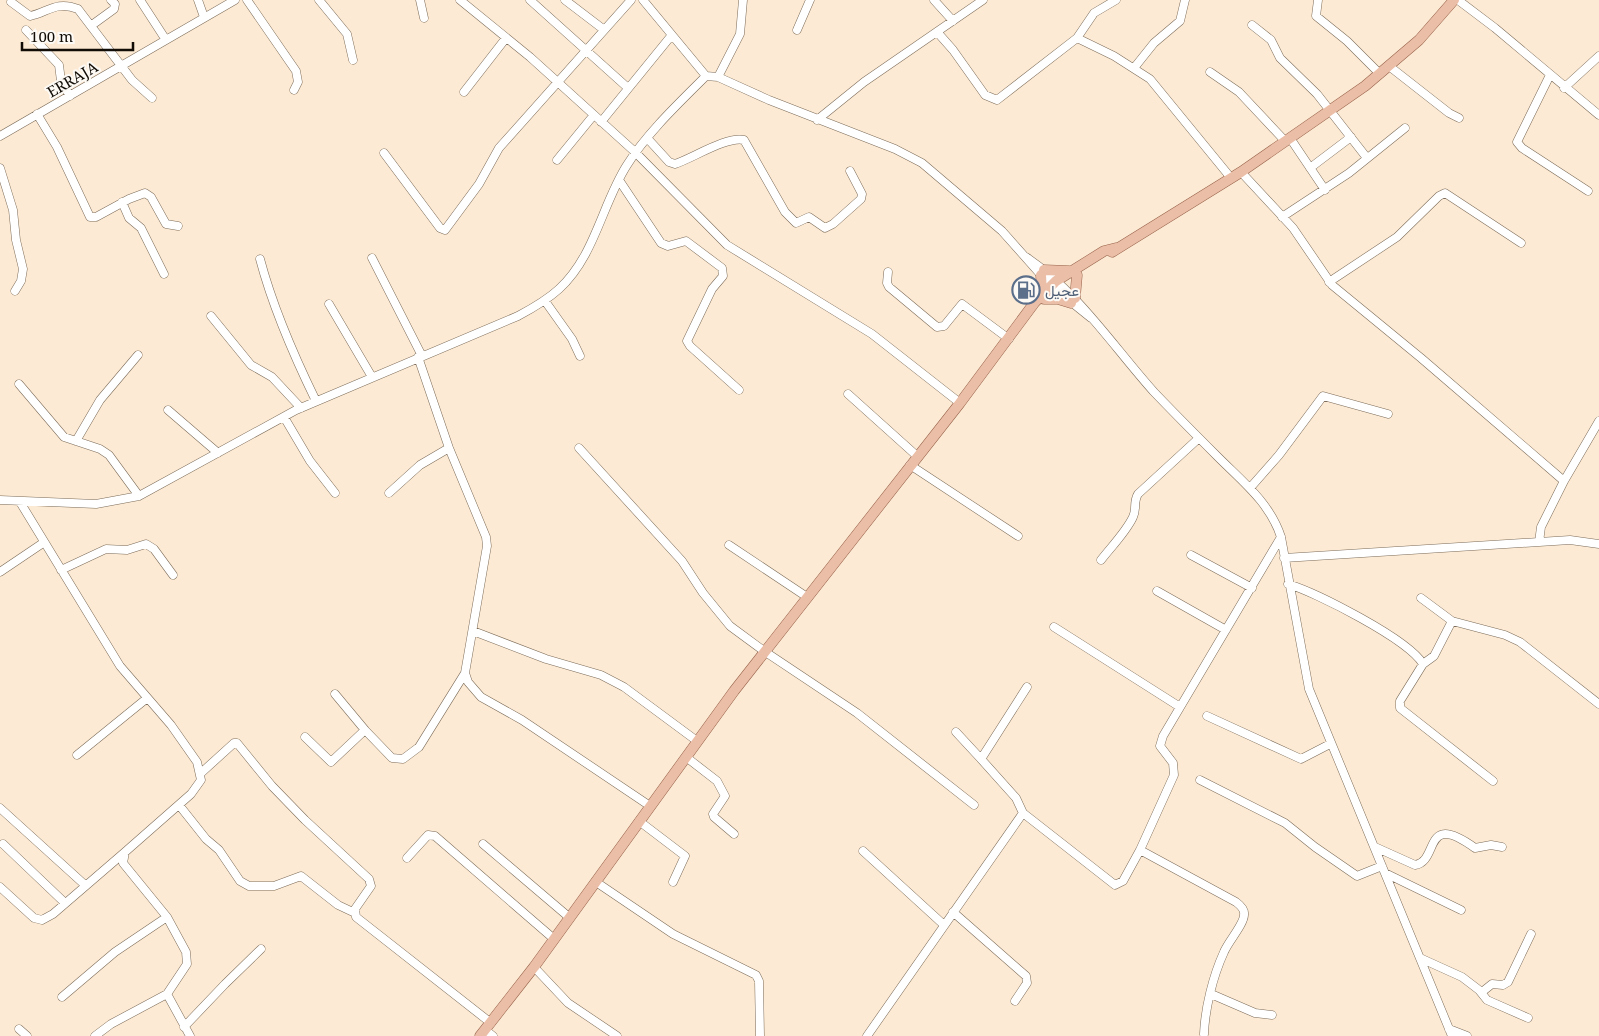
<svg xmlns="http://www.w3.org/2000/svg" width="1599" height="1036" font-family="'Noto Serif',Vazirmatn,serif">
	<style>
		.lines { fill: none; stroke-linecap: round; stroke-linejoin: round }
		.minor-casing { stroke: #7c6c59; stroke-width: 9 }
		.major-casing { stroke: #97634a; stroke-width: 11 }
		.minor { stroke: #fff; stroke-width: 8 }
		.major { stroke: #ebbea8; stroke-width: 10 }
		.labels { text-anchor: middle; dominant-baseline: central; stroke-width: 4; stroke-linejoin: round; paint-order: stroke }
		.street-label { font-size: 15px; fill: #120c06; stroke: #fdfaf5 }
		.service-label { font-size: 15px; fill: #4e5e75; stroke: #fdfaf5; text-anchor: start }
	</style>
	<rect width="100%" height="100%" fill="#fdead4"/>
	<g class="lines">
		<g class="minor-casing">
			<path id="minor" d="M 140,0 L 166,40
				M 198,0 L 204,17
				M 247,0 L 296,71 L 298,82 L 294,90
				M 319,0 L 347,34 L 353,60
				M 420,0 L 424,18
				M 460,0 L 530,57 L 635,152 L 727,245 L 872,334 L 960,403
				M 530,0 L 628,88
				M 565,0 L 603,29
				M 643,0 L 706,76 L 718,77 L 769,100 L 895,149 L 922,163 L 1002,231 L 1050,285 L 1091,318
				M 934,0 L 953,21
				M 1318,0 L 1316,16 L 1347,41 L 1380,74
				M 1458,0 L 1495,28 L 1599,115
				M 11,2 L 30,16 C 47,13 56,0 78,9 L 132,80 L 152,98
				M 92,25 L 114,9 L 115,4 L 111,0
				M 1252,25 L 1271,40 L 1280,58 L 1317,94 L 1367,158
				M 26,30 L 59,65 L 61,81 L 70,96
				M 797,30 L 810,0
				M 938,33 L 953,50 L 985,95 L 997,100 L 1077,38 L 1114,56 L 1150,79 L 1231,178
				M 1077,38 L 1094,13 L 1116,0
				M 1389,66 L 1449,113 L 1459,118
				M 1134,68 L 1154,43 L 1180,21 L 1185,0
				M 1210,72 L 1239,92 L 1285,141
				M 1550,75 L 1517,142 L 1522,148 L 1588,191
				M 718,77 L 740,34 L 743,0
				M 1564,88 L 1599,56
				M 464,92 L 506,38
				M 37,114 L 57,147 L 90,217 L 96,217 L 129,199 L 145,193 L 151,197 L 166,224 L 178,226
				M 817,120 L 864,82 L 983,0
				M 601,122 L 671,36
				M 0,136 L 235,0
				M 1290,138 L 1325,190
				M 648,139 L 669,162 L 675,164 C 693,158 727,136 744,140 L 785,212 L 796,223 L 809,217 L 825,228 L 833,224 L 861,199 L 862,194 L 850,171
				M 384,153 L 440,228 L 445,230 L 479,184 L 499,148 L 631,0
				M 557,160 L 593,116
				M 0,168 L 13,210 L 16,240 L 23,269 L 21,281 L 15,291
				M 1310,168 L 1351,137
				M 1241,172 L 1293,228 L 1332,285 L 1421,358 L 1564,481 L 1541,527 L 1539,542 L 1570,540 L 1599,544
				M 619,180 L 661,243 L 668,246 L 686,241 L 722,268 L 723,276 L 712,289 L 687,341 L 690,346 L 739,390
				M 122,202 L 129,218 L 141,228 L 164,274
				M 1282,217 L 1349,173 L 1405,128
				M 1026,257 C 1079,293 1112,345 1154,392 C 1175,414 1197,436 1218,457 C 1243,482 1270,503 1281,537 L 1309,689 L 1452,1036
				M 372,258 L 422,356
				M 260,259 C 273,308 294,356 316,401
				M 888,272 L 887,283 L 889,287 L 937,327 L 944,326 L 962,304 L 1009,339
				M 1329,282 L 1397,237 L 1439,196 L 1445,193 L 1521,243
				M 545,301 L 572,339 L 580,356
				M 329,304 L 372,377
				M 211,316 L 251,365 L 272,377 L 301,408
				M 418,357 L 449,448 L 486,537 L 487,546 L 465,673 L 468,682 L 481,697 L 522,720 L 650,806
				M 19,384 L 64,437 L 100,449 L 109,455 L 139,496
				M 848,394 L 917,456
				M 168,410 L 218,453
				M 284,417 L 310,461 L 335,493
				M 76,441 L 100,400 L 138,355
				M 579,448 L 682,561 L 703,593 L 730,626 L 764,651 L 857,713 L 974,805
				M 910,465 L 1018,536
				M 1564,481 L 1599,421
				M 1250,488 L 1279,455 L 1323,396 L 1388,414
				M 389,493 L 420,465 L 449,448
				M 0,500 L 96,504 L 139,496 L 296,410 L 518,316 C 533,308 547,300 559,289 C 595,256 602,204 627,165 C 646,134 680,102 706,76
				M 20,502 L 120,666 L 171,725 L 197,762 L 201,780 L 191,794 L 125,852 L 123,863 L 167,917 L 186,952 L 187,964 L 167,994 L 190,1036
				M 729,545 L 807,597
				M 1191,555 L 1252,588
				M 1284,558 L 1539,542
				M 1101,560 C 1111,547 1126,532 1133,517 C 1137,509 1133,502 1138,494 L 1199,438
				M 61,570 L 106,549 L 127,550 L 146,544 L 154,549 L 173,575
				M 0,572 L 43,543
				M 1288,584 C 1317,593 1408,639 1423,664 L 1434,656 L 1452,621 L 1505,635 L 1520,642 L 1599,704
				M 1157,591 L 1226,630
				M 1421,598 L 1452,621
				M 1054,627 L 1180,707
				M 473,631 L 546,659 L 601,675 L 624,687 L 697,741
				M 1423,664 L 1400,701 L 1400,708 L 1493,781
				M 335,694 L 365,730
				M 1207,716 L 1301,759 L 1330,744
				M 956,732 L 981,759
				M 305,737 L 331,762 L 365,730 L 392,758 L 403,759 L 419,747 L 465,673
				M 77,755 L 146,699
				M 686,757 L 717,781 L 725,796 L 713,814 L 714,817 L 734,834
				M 201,773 L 234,743 L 237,743 L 272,786 L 305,820 L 369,879 L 371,886 L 355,909 L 356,917 L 491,1023
				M 1200,780 L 1285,823 L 1315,847 L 1357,876 L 1382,866
				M 179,805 L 206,839 L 219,850 L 240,881 L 249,886 L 274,886 L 301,876 L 338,905 L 355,913
				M 0,808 L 85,885
				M 1023,813 L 1016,798 L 981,759 L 1027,687
				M 639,821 L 685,856 L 673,882
				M 3,844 L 65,903
				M 483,844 L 570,918
				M 1375,847 L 1415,865 C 1440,861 1422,810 1475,848 L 1491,845 L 1502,847
				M 1140,850 L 1174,775 L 1173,763 L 1160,746 L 1163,736 L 1281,537
				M 863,851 L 944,925
				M 407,858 L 428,835 L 435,836 L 554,939
				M 1385,873 L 1461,910
				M 596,882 L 673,934 L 756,975 L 759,981 L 760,1036
				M 0,887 L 34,918 L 42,920 L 53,914 L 125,852
				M 953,912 L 1026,976 L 1027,983 L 1015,1001
				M 1420,958 L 1462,977 L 1479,990 L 1487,1000 L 1528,1018
				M 534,967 L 568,1003 L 617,1036
				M 1482,992 L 1492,984 L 1503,985 L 1508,982 L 1531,934
				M 1211,994 L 1255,1013 L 1272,1015
				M 62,997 L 115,952 L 167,917
				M 184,1027 L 225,984 L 261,949
				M 19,1029 L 27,1036
				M 1449,1029 L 1467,1036
				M 485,1030 L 493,1036
				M 95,1036 L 111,1024 L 167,994
				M 867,1036 L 1023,813 L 1115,885 L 1123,881 L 1140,850 L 1236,902 C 1240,905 1245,910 1244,915 C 1244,924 1228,942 1224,952 C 1213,976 1205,1008 1204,1034"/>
		</g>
		<g class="major-casing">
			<path id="major" d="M 1112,252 L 1241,172 L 1365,86 L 1419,40 L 1454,0
				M 1044,270 L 1069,271
				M 1041,275 L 1042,294
				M 1075,298 L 1077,275
				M 1044,299 L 1058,299 L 1071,303
				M 480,1036 L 534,967 L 734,691 L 960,403 L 1035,302 L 1056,281 L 1104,251 L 1116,248"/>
		</g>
		<use href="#minor" class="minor"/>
		<use href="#major" class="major"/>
	</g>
	<defs>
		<g id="fuel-ring" transform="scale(1.4375)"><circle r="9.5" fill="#fdfaf5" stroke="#5c6f8a" stroke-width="1.5"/><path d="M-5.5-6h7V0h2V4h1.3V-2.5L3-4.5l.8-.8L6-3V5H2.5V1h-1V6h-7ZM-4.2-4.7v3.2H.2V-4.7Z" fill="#5c6f8a"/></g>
	</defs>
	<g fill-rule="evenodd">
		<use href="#fuel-ring" x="1026" y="290"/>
	</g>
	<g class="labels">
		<g class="street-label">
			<text transform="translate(72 79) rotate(-30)">ERRAJA</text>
		</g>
		<g class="service-label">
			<text x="1045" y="290">عجيل</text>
		</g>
	</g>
	<path d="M22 42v8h111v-8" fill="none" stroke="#120c06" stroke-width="2.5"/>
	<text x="30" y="42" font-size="15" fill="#120c06" stroke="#fdfaf5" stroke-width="4" paint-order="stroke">100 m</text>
</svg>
